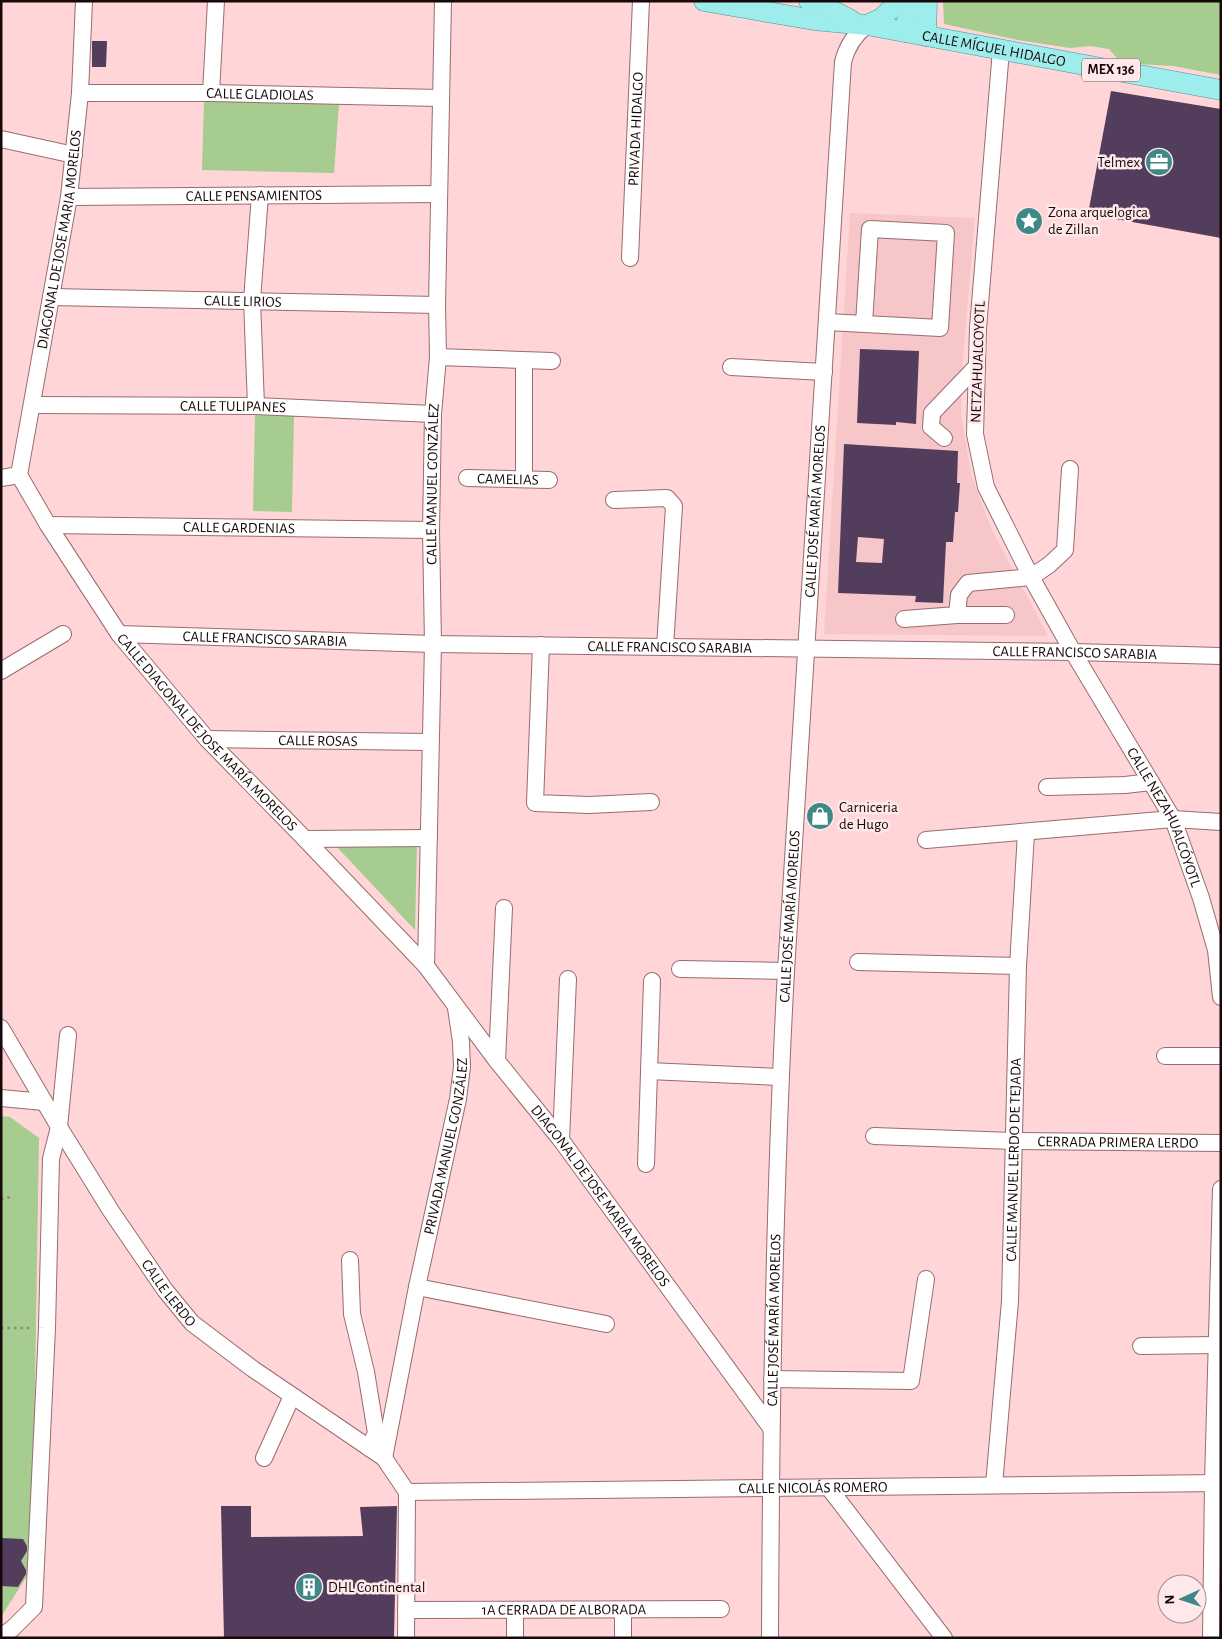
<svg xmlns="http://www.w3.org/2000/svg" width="1222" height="1639" font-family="'Alegreya Sans',sans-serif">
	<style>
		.built { fill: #f6c6c9 }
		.green { fill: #a6cc90 }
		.building { fill: #533d5d; fill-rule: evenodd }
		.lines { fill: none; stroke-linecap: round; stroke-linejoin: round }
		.minor-casing { stroke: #996b6e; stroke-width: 18 }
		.major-casing { stroke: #449595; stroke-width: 21 }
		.path { stroke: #9f8082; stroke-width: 2.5; stroke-dasharray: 2.5 4; stroke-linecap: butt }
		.minor { stroke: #fff; stroke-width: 16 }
		.major { stroke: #9dedec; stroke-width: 20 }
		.labels { text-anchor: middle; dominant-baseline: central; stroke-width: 5; stroke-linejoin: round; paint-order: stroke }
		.shield { fill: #fee8e9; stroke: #5d4b4c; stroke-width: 1 }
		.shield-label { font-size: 14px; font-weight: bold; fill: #180809 }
		.street-label { font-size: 15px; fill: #180809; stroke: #fee8e9 }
		.poi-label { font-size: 15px; fill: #180809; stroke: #fee8e9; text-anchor: start }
	</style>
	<rect width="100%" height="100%" fill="#ffd5d7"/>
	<path class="built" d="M 850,213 L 975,218 L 962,369 L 961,414 L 971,474 L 991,528 L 1048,636 L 824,634 Z"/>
	<path class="green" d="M 943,1 L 1221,1 L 1221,75 L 1173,66 L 1121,63 L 1109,49 L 1090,46 L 1070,48 L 1018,40 L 944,24 Z
		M 204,101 L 339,104 L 334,173 L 202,170 Z
		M 255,415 L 294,416 L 292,512 L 253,511 Z
		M 417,844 L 415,930 L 335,845 Z
		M 1,1116 L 10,1117 L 39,1138 L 32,1568 L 1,1617 Z"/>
	<path class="building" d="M 92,41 L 107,41 L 106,67 L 92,67 Z
		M 1111,91 L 1221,109 L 1221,238 L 1088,214 Z
		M 860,349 L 919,351 L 916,424 L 896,422 L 896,425 L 857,423 Z
		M 844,444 L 958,451 L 957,483 L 960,483 L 958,512 L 955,512 L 953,542 L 946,542 L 943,603 L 915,602 L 916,596 L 838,593 ZM 858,537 L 884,539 L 882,563 L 856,562 Z
		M 221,1506 L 251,1506 L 251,1537 L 363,1536 L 360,1507 L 397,1506 L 394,1638 L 224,1638 Z
		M 1,1538 L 23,1539 L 27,1546 L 27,1551 L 21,1561 L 26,1570 L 26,1574 L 18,1587 L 1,1586 Z"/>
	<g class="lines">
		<g class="minor-casing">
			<g id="minor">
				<path id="s1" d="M 1001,50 L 978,328 L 975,434 L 986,487 L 1031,577 L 1073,652 L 1173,819 L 1201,898 L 1216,950 L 1221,997"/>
				<path id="s2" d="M 80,93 L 211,93 L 440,98"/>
				<path d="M 211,93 L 216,1"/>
				<path d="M 1,139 L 74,155"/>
				<path id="s3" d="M 69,197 L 439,194"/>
				<path id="s4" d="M 630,258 L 641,1"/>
				<path id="s5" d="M 51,297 L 437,305"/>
				<path d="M 827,322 L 940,328 L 946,233 L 870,229 L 864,324"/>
				<path d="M 438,357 L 552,361"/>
				<path d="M 524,361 L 524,478"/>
				<path d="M 731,367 L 824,372"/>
				<path id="s6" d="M 33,405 L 256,406 L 433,414"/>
				<path d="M 256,406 L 252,300 L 260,195"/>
				<path d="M 944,438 L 931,427 L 932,413 L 977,366"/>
				<path id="s7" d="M 19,475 L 48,525 L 119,634 L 207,739 L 305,839 L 426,966 L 497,1061 L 561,1140 L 771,1428"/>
				<path id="s8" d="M 19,475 L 69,197 L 80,93 L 84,1"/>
				<path d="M 1,478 L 19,475"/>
				<path id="s9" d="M 467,478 L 549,480"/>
				<path d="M 614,500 L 667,498 L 674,506 L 665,647"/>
				<path id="s10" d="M 48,525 L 431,530"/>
				<path d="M 957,615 L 1006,615"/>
				<path d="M 904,619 L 957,615 L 959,595 L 968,583 L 1031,577 L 1049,565 L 1065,550 L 1070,469"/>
				<path id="s11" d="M 119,634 L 433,644 L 1073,652 L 1221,656"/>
				<path d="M 541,645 L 535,803 L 589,805 L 651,802"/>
				<path d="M 1,671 L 63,634"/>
				<path id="s12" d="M 207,739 L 430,742"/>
				<path d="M 1047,787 L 1125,785 L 1151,782"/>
				<path d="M 305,839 L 429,838"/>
				<path d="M 926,840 L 1173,819 L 1221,822"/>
				<path d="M 858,962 L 1018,966"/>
				<path id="s13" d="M 426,966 L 433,644 L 431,530 L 433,414 L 438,357 L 437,305 L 443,1"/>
				<path d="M 680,969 L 786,971"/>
				<path id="s14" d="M 1,1028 L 59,1127 L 111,1211 L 165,1290 L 192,1323 L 253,1369 L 384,1458 L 407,1492"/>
				<path d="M 1165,1056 L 1221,1056"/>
				<path d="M 497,1061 L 504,908"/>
				<path d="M 649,1071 L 780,1077"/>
				<path d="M 1,1098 L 44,1102"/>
				<path id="s15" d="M 874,1136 L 1013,1141 L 1221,1143"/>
				<path d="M 561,1140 L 568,979"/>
				<path d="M 646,1164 L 652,981"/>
				<path d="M 350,1260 L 352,1314 L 366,1372 L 376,1433 L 369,1448"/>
				<path d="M 417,1287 L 606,1324"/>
				<path d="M 1141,1346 L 1216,1345"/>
				<path d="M 772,1379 L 911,1381 L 926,1279"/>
				<path d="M 264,1458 L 292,1396"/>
				<path id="s16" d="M 384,1458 L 417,1287 L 458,1099 L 462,1067 L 461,1042 L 456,1008"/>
				<path id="s17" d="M 994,1485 L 1010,1301 L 1018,966 L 1026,833"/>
				<path d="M 829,1488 L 944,1638"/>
				<path id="s18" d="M 407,1492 L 1221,1483"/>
				<path id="s19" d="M 406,1610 L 721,1609"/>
				<path d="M 1,1636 L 12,1629 L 34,1607 L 47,1328 L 51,1159 L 59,1127 L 68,1035"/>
				<path d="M 406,1638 L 407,1492"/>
				<path d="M 515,1638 L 515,1610"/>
				<path d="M 623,1638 L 623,1610"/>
				<path id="s20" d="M 770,1638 C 771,1415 774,1193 786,971 L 843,62 C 847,46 854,35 867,25"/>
				<path d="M 1211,1638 L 1213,1483 L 1221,1189"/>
			</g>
		</g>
		<g class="major-casing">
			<g id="major">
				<path id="s21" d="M 704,1 L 814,20 L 867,25 L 1221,90"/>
				<path d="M 809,1 L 826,7 L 851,20"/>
				<path d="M 867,25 L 882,18 L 899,1"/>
				<path d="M 906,32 L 909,1"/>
				<path d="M 926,36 L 927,1"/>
			</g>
		</g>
		<path class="path" d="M 1,1199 L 12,1197
			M 1,1328 L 32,1328"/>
		<use href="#minor" class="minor"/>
		<use href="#major" class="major"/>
	</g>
	<defs>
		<g id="office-disc" transform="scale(1.4375)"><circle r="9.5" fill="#408887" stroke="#fee8e9"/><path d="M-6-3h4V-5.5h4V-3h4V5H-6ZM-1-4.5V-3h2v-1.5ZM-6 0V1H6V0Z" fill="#fff"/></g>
		<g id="sight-disc" transform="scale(1.4375)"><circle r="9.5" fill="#408887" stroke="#fee8e9"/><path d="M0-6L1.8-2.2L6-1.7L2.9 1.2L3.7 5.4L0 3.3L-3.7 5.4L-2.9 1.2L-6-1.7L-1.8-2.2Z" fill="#fff"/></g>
		<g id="shop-disc" transform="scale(1.4375)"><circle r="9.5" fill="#408887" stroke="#fee8e9"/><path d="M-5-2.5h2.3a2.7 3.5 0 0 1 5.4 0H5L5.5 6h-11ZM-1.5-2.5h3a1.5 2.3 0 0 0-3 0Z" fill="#fff"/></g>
		<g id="building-disc" transform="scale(1.4375)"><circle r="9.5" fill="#408887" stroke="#fee8e9"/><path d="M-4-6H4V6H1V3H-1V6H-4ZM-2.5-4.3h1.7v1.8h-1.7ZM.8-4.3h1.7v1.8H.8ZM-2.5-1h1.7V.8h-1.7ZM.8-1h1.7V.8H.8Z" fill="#fff"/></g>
	</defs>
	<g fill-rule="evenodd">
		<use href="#office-disc" x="1159" y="162"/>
		<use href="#sight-disc" x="1029" y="221"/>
		<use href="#shop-disc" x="820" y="816"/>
		<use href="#building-disc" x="309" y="1587"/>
	</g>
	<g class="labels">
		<rect class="shield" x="1082" y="58.5" width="58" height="23" rx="4"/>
		<g class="shield-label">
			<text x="1111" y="70">MEX 136</text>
		</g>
		<g class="street-label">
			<text stroke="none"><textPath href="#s21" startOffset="294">CALLE MÍGUEL HIDALGO</textPath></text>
			<text stroke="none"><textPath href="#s2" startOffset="180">CALLE GLADIOLAS</textPath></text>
			<text stroke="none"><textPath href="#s4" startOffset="129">PRIVADA HIDALGO</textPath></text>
			<text stroke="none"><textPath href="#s3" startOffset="185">CALLE PENSAMIENTOS</textPath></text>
			<text stroke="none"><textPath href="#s8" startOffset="239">DIAGONAL DE JOSE MARIA MORELOS</textPath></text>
			<text stroke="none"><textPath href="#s5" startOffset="192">CALLE LIRIOS</textPath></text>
			<text transform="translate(978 362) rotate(-88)">NETZAHUALCOYOTL</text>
			<text stroke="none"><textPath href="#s6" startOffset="200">CALLE TULIPANES</textPath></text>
			<text stroke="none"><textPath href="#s9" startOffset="41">CAMELIAS</textPath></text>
			<text stroke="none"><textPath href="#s13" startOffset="482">CALLE MANUEL GONZÁLEZ</textPath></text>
			<text stroke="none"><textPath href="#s20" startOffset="1128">CALLE JOSÉ MARÍA MORELOS</textPath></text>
			<text stroke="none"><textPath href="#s10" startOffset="191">CALLE GARDENIAS</textPath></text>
			<text stroke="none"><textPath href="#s11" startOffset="146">CALLE FRANCISCO SARABIA</textPath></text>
			<text stroke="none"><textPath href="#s11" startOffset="551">CALLE FRANCISCO SARABIA</textPath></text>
			<text stroke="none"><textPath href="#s11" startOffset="956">CALLE FRANCISCO SARABIA</textPath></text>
			<text stroke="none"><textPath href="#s7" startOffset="320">CALLE DIAGONAL DE JOSE MARÍA MORELOS</textPath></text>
			<text stroke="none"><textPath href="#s12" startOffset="111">CALLE ROSAS</textPath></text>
			<text stroke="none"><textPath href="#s1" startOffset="815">CALLE NEZAHUALCÓYOTL</textPath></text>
			<text stroke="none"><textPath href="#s20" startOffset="722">CALLE JOSÉ MARÍA MORELOS</textPath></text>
			<text stroke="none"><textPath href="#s15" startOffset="244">CERRADA PRIMERA LERDO</textPath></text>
			<text stroke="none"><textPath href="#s16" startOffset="318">PRIVADA MANUEL GONZÁLEZ</textPath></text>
			<text stroke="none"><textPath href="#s17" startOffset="326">CALLE MANUEL LERDO DE TEJADA</textPath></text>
			<text stroke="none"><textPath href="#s7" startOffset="929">DIAGONAL DE JOSE MARIA MORELOS</textPath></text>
			<text stroke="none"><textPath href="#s14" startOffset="314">CALLE LERDO</textPath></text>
			<text stroke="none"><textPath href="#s20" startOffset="318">CALLE JOSÉ MARÍA MORELOS</textPath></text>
			<text stroke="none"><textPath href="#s18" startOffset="406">CALLE NICOLÁS ROMERO</textPath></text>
			<text stroke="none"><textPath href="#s19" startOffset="158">1A CERRADA DE ALBORADA</textPath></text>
		</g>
		<g class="poi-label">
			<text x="1140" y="162" text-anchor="end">Telmex</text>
			<text x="1048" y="212">Zona arquelogica<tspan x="1048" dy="17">de Zillan</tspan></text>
			<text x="839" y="807">Carniceria<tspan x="839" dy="17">de Hugo</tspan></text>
			<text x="328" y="1587">DHL Continental</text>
		</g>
	</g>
	<rect width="1222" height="1639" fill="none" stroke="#180809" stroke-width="5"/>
	<g transform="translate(1182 1599) rotate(267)"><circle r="24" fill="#fee8e9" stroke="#a28e8f"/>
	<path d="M0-4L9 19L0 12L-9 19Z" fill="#408887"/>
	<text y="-8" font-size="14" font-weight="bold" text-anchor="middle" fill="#180809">N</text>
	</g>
</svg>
